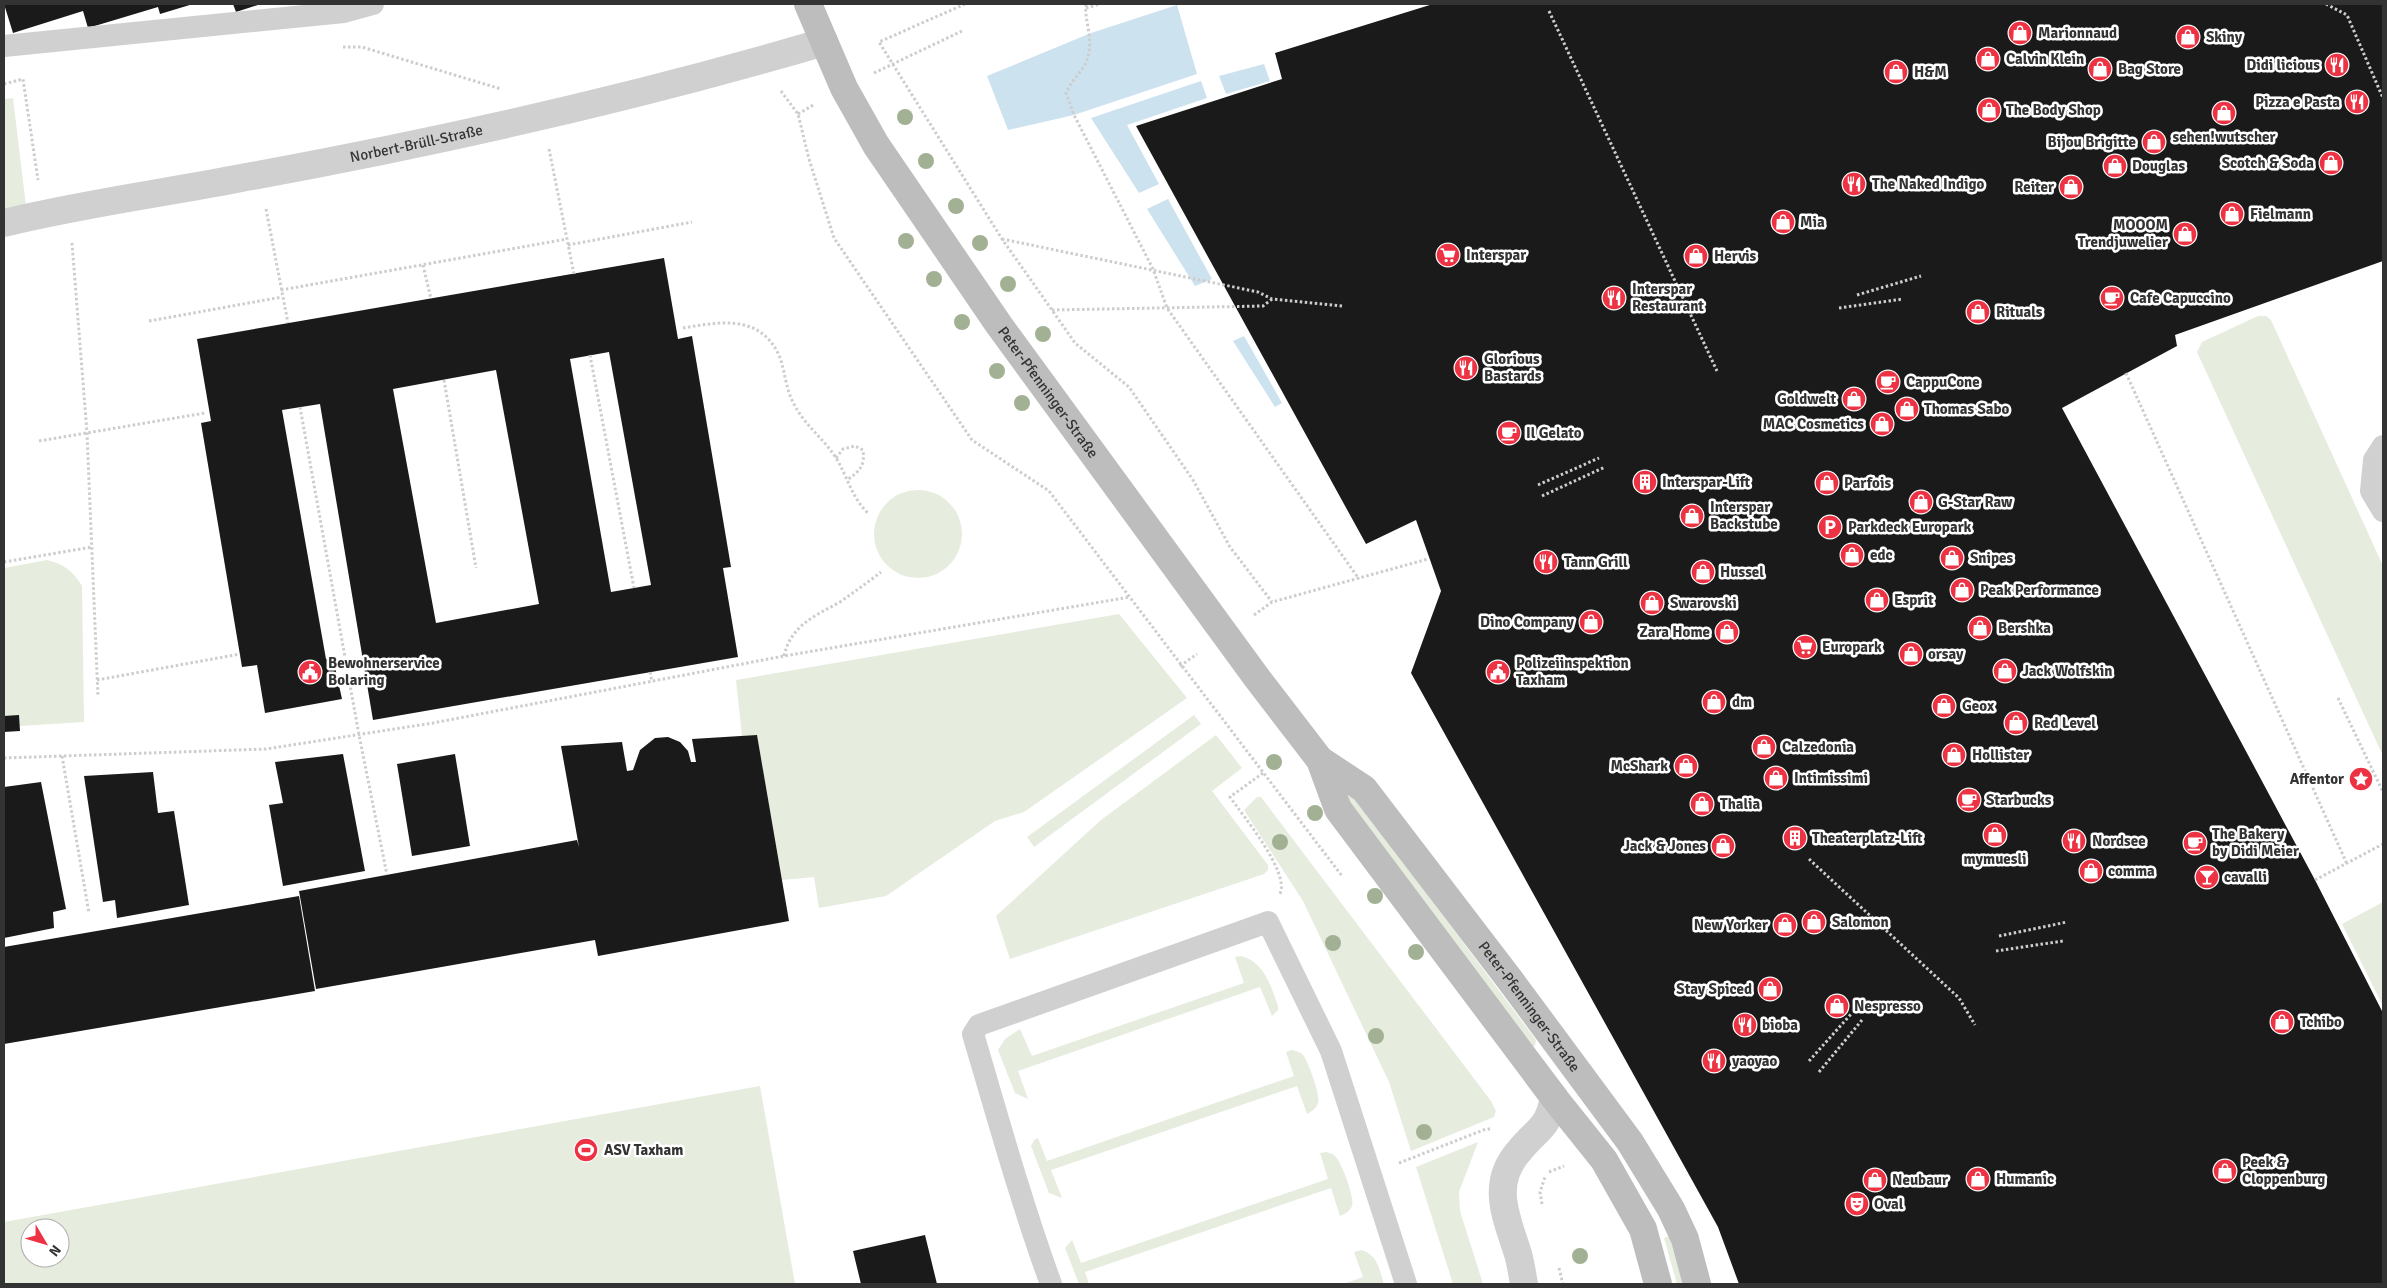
<svg xmlns="http://www.w3.org/2000/svg" width="2387" height="1288" font-family="Signika,sans-serif">
	<style>
		.green { fill: #e6ecde; fill-rule: evenodd }
		.water { fill: #cde2ef }
		.building { fill: #1a1a1a; fill-rule: evenodd }
		.lines { fill: none; stroke-linecap: round; stroke-linejoin: round }
		.path { stroke: #cdcdcd; stroke-width: 3; stroke-dasharray: 2.5 2.5; stroke-linecap: butt }
		.lane { stroke: #d0d0d0; stroke-width: 22 }
		.street { stroke: #d0d0d0; stroke-width: 28 }
		.secondary { stroke: #bdbdbd; stroke-width: 28 }
		.tree { fill: #a2b194 }
		.labels { text-anchor: middle; dominant-baseline: central; stroke-width: 5; stroke-linejoin: round; paint-order: stroke }
		.poi-label { font-size: 15px; font-weight: bold; fill: #333; stroke: #fff; text-anchor: start }
		.street-label { font-size: 15px; fill: #333; stroke: #fff }
	</style>
	<rect width="100%" height="100%" fill="#fff"/>
	<path class="green" d="M 13,98 L 26,206 L 4,209 L 4,99 Z
		M 2258,316 L 2266,316 L 2271,320 L 2383,566 L 2383,756 L 2197,352 L 2202,342 Z
		M874 534a44 44 0 1 1 88 0a44 44 0 1 1-88 0Z
		M 47,560 C 64,564 73,571 82,586 L 84,722 L 4,727 L 4,568 Z
		M 1119,614 L 1187,698 L 1024,812 L 995,821 L 886,896 L 819,908 L 814,877 L 782,880 L 757,735 L 742,736 L 736,680 Z
		M 1194,715 L 1201,724 L 1034,847 L 1027,837 Z
		M 1216,735 L 1242,768 L 1212,791 L 1268,865 L 1268,870 L 1264,874 L 1010,959 L 996,916 L 1101,820 Z
		M 1352,794 L 1536,1040 L 1535,1046 L 1531,1047 L 1346,800 Z
		M 1257,797 L 1261,797 L 1491,1101 L 1496,1111 L 1494,1117 L 1411,1151 L 1389,1082 L 1303,901 L 1244,810 Z
		M 2383,902 L 2383,1006 L 2342,924 Z
		M 1240,956 C 1264,961 1271,986 1278,1006 L 1278,1010 L 1272,1016 L 1260,987 L 1018,1071 L 1028,1099 L 1015,1093 L 998,1050 L 1005,1039 L 1020,1029 L 1032,1056 L 1244,983 L 1235,957 Z
		M 1292,1050 C 1296,1051 1300,1052 1303,1055 C 1308,1061 1321,1096 1318,1103 C 1316,1109 1312,1111 1307,1114 L 1297,1086 L 1051,1170 L 1062,1198 L 1049,1193 L 1031,1146 L 1034,1140 L 1038,1138 L 1047,1161 L 1294,1076 L 1286,1052 Z
		M 760,1086 L 795,1284 L 4,1284 L 4,1222 ZM 30,1228 L 60,1228 L 60,1258 L 30,1258 Z
		M 1478,1142 L 1459,1192 L 1460,1211 L 1483,1284 L 1453,1284 L 1416,1167 Z
		M 1326,1152 C 1330,1153 1333,1154 1336,1157 C 1342,1164 1355,1198 1352,1206 C 1350,1211 1345,1214 1340,1216 L 1331,1188 L 1085,1272 L 1089,1284 L 1079,1284 L 1065,1248 L 1072,1240 L 1081,1263 L 1328,1179 L 1320,1153 Z
		M 1672,1235 L 1687,1284 L 1677,1284 L 1664,1238 Z
		M 1361,1250 C 1378,1255 1379,1269 1384,1284 L 1343,1284 L 1363,1277 L 1354,1252 Z"/>
	<path class="water" d="M 1177,5 L 1197,74 L 1074,115 L 1008,130 L 987,76 L 1091,33 Z
		M 1264,64 L 1270,81 L 1226,94 L 1219,76 Z
		M 1201,81 L 1207,98 L 1127,125 L 1159,184 L 1139,193 L 1091,118 Z
		M 1168,199 L 1212,279 L 1195,286 L 1147,209 Z
		M 1244,336 L 1282,403 L 1275,407 L 1233,341 Z"/>
	<path class="building" d="M 4,4 L 193,4 L 160,14 L 158,7 L 88,28 L 83,11 L 13,33 Z
		M 233,4 L 261,4 L 236,12 Z
		M 1433,4 L 2383,4 L 2383,261 L 2175,335 L 2177,346 L 2062,408 L 2315,880 L 2383,1013 L 2383,1284 L 1739,1284 L 1718,1227 L 1411,673 L 1441,591 L 1416,520 L 1366,544 L 1136,126 L 1282,79 L 1275,53 Z
		M 664,258 L 678,339 L 692,336 L 731,567 L 723,568 L 738,657 L 373,720 L 320,404 L 282,410 L 326,659 L 333,658 L 342,699 L 265,713 L 257,665 L 242,667 L 201,423 L 211,421 L 197,339 ZM 609,352 L 651,585 L 611,592 L 570,359 ZM 496,370 L 539,604 L 436,623 L 393,389 Z
		M 19,715 L 20,731 L 4,732 L 4,716 Z
		M 757,735 L 789,921 L 598,956 L 595,940 L 316,989 L 299,891 L 577,840 L 579,847 L 561,746 L 622,742 L 627,771 L 633,770 L 640,750 L 655,738 L 668,737 L 680,742 L 688,751 L 691,762 L 696,762 L 692,739 Z
		M 343,754 L 365,871 L 283,886 L 269,805 L 283,803 L 275,762 Z
		M 455,754 L 470,846 L 412,856 L 397,764 Z
		M 153,772 L 158,813 L 174,811 L 189,905 L 117,918 L 115,900 L 103,902 L 84,776 Z
		M 41,782 L 66,909 L 53,912 L 54,928 L 4,938 L 4,787 Z
		M 299,896 L 315,991 L 4,1044 L 4,947 Z
		M 925,1235 L 937,1284 L 861,1284 L 853,1251 Z"/>
	<g class="lines">
		<path class="path" d="M 965,4 L 879,42 L 1002,239 L 1052,310 L 1075,343 L 1129,387 L 1193,480 L 1230,547 L 1272,602
			M 1086,4 C 1084,18 1092,34 1089,52 C 1087,69 1072,78 1066,93 L 1074,115 L 1153,269 L 1167,308 L 1359,579
			M 2326,4 L 2347,15 L 2383,98
			M 1086,8 L 1100,4
			M 1549,11 L 1717,371
			M 343,47 L 362,47 L 501,89
			M 874,73 L 962,31
			M 4,84 L 23,79 L 38,180
			M 781,91 L 798,114 L 809,159 L 834,238 L 972,440 L 1049,491 L 1342,876
			M 798,114 L 815,104
			M 549,149 L 574,274
			M 266,209 L 288,323
			M 1002,239 L 1258,292 L 1272,299 L 1342,306
			M 72,243 L 87,433 L 98,697
			M 568,245 L 692,222
			M 423,265 L 431,299
			M 281,290 L 567,239
			M 1857,295 L 1921,276
			M 1839,308 L 1903,299
			M 1052,310 L 1263,306 L 1272,299
			M 149,321 L 282,297
			M 683,328 C 719,322 758,314 778,353 C 785,368 785,386 792,400 C 804,426 822,436 836,458 C 848,477 851,497 868,513
			M 590,355 L 634,588
			M 2126,373 L 2347,864
			M 444,380 L 476,568
			M 300,407 L 359,735 L 387,875
			M 39,441 L 205,413
			M 836,458 L 843,449 L 855,446 L 863,450 C 865,466 860,471 847,480
			M 1538,485 L 1599,458
			M 1542,496 L 1605,467
			M 4,562 L 92,547
			M 1254,615 L 1272,602 L 1428,559
			M 784,656 C 791,625 815,616 840,602 C 854,592 867,583 881,572
			M 1180,666 L 1197,654
			M 650,672 L 652,682
			M 97,680 L 240,654
			M 2338,698 L 2383,792
			M 62,756 L 89,913
			M 4,758 L 266,749 L 433,723 L 784,656 L 1130,597
			M 1263,773 L 1230,797 C 1243,816 1290,872 1280,894
			M 1809,859 L 1959,998 L 1975,1025
			M 2315,880 L 2383,844
			M 1999,936 L 2067,922
			M 1996,951 L 2063,941
			M 1809,1061 L 1852,1013
			M 1819,1072 L 1862,1020
			M 1399,1163 L 1486,1129 L 1492,1129
			M 1549,1172 L 1564,1166
			M 1542,1204 L 1540,1192 L 1545,1177
			M 1559,1268 L 1563,1284"/>
		<path class="lane" d="M 4,46 L 344,12 L 373,4
			M 2383,446 L 2374,460 L 2371,491 L 2383,511
			M 1051,1284 C 1021,1202 998,1118 973,1034 L 979,1025 L 1268,922 L 1331,1051 L 1406,1284"/>
		<g class="street">
			<path id="s1" d="M 4,223 C 81,204 158,194 236,179 C 434,143 631,99 824,42"/>
			<path d="M 1524,1284 C 1522,1274 1521,1264 1518,1254 C 1507,1218 1489,1184 1520,1150 C 1539,1127 1548,1129 1554,1097"/>
		</g>
		<g class="secondary">
			<path id="s2" d="M 808,4 L 844,88 L 876,145 L 999,325 L 1257,678 L 1320,760 L 1338,809 L 1556,1100 L 1604,1160 L 1643,1229 L 1658,1284"/>
			<path id="s3" d="M 1320,760 L 1364,789 L 1510,980 L 1630,1142 L 1671,1209 L 1685,1239 L 1697,1284"/>
		</g>
	</g>
	<g class="tree">
		<circle cx="905" cy="117" r="8"/>
		<circle cx="926" cy="161" r="8"/>
		<circle cx="956" cy="206" r="8"/>
		<circle cx="906" cy="241" r="8"/>
		<circle cx="980" cy="243" r="8"/>
		<circle cx="934" cy="279" r="8"/>
		<circle cx="1008" cy="284" r="8"/>
		<circle cx="962" cy="322" r="8"/>
		<circle cx="1043" cy="334" r="8"/>
		<circle cx="997" cy="371" r="8"/>
		<circle cx="1022" cy="403" r="8"/>
		<circle cx="1274" cy="762" r="8"/>
		<circle cx="1315" cy="813" r="8"/>
		<circle cx="1280" cy="842" r="8"/>
		<circle cx="1375" cy="896" r="8"/>
		<circle cx="1333" cy="943" r="8"/>
		<circle cx="1416" cy="952" r="8"/>
		<circle cx="1376" cy="1036" r="8"/>
		<circle cx="1424" cy="1132" r="8"/>
		<circle cx="1580" cy="1256" r="8"/>
	</g>
	<defs>
		<g id="shop-disc" transform="scale(1.25)"><circle r="9.5" fill="#ec3243" stroke="#fff"/><path d="M-5-2.5h2.3a2.7 3.5 0 0 1 5.4 0H5L5.5 6h-11ZM-1.5-2.5h3a1.5 2.3 0 0 0-3 0Z" fill="#fff"/></g>
		<g id="restaurant-disc" transform="scale(1.25)"><circle r="9.5" fill="#ec3243" stroke="#fff"/><path d="M-5-6h1v4h1v-4h1v4h1v-4h1v5L-1.5 .5V6h-2V.5L-5-1ZM5-6V6H3V1.5H1.5Q1.5-4 5-6Z" fill="#fff"/></g>
		<g id="supermarket-disc" transform="scale(1.25)"><circle r="9.5" fill="#ec3243" stroke="#fff"/><path d="M-6-5.5h2.5l.6 2H6L4.5 2H-2.5L-4.4-4H-6ZM-1.5 3.2a1.3 1.3 0 1 0 .1 0ZM3 3.2a1.3 1.3 0 1 0 .1 0Z" fill="#fff"/></g>
		<g id="cafe-disc" transform="scale(1.25)"><circle r="9.5" fill="#ec3243" stroke="#fff"/><path d="M-5.5-4.5H6V0H3Q3 3.5 0 3.5H-2.5Q-5.5 3.5-5.5 0ZM3-3.2v2h1.7v-2ZM-6 4.5H4V6H-6Z" fill="#fff"/></g>
		<g id="building-disc" transform="scale(1.25)"><circle r="9.5" fill="#ec3243" stroke="#fff"/><path d="M-4-6H4V6H1V3H-1V6H-4ZM-2.5-4.3h1.7v1.8h-1.7ZM.8-4.3h1.7v1.8H.8ZM-2.5-1h1.7V.8h-1.7ZM.8-1h1.7V.8H.8Z" fill="#fff"/></g>
		<g id="parking-disc" transform="scale(1.25)"><circle r="9.5" fill="#ec3243" stroke="#fff"/><path d="M-3.5-5.5H1a3.5 3.5 0 0 1 0 7H-1V5.5H-3.5ZM-1-3.4V-.6H.8a1.4 1.4 0 0 0 0-2.8Z" fill="#fff"/></g>
		<g id="civic-disc" transform="scale(1.25)"><circle r="9.5" fill="#ec3243" stroke="#fff"/><path d="M-.6-6.5H3V-4.5H.6V-3L4-1V1h2V6H-6V1h2V-1L-.6-3ZM-1.2 2.5V6h2.4V2.5Z" fill="#fff"/></g>
		<g id="sight-disc" transform="scale(1.25)"><circle r="9.5" fill="#ec3243" stroke="#fff"/><path d="M0-6L1.8-2.2L6-1.7L2.9 1.2L3.7 5.4L0 3.3L-3.7 5.4L-2.9 1.2L-6-1.7L-1.8-2.2Z" fill="#fff"/></g>
		<g id="bar-disc" transform="scale(1.25)"><circle r="9.5" fill="#ec3243" stroke="#fff"/><path d="M-6-5H6L.8 .8V4.5H3.5V6h-7V4.5H-.8V.8Z" fill="#fff"/></g>
		<g id="stadium-disc" transform="scale(1.25)"><circle r="9.5" fill="#ec3243" stroke="#fff"/><path d="M0-5a6.5 5 0 1 0 0 10a6.5 5 0 1 0 0-10ZM-3.5-1.8h7v3.6h-7Z" fill="#fff"/></g>
		<g id="theatre-disc" transform="scale(1.25)"><circle r="9.5" fill="#ec3243" stroke="#fff"/><path d="M-5-5.5Q0-4 5-5.5V0Q5 5 0 6Q-5 5-5 0ZM-3.3-2.5H-1v1.5H-3.3ZM1-2.5H3.3v1.5H1ZM-2.8 1Q0 5.5 2.8 1Z" fill="#fff"/></g>
	</defs>
	<g fill-rule="evenodd">
		<use href="#shop-disc" x="2020" y="33"/>
		<use href="#shop-disc" x="2188" y="37"/>
		<use href="#shop-disc" x="1988" y="59"/>
		<use href="#restaurant-disc" x="2337" y="65"/>
		<use href="#shop-disc" x="2100" y="69"/>
		<use href="#shop-disc" x="1896" y="72"/>
		<use href="#restaurant-disc" x="2357" y="102"/>
		<use href="#shop-disc" x="1989" y="110"/>
		<use href="#shop-disc" x="2224" y="113"/>
		<use href="#shop-disc" x="2154" y="142"/>
		<use href="#shop-disc" x="2331" y="163"/>
		<use href="#shop-disc" x="2115" y="166"/>
		<use href="#restaurant-disc" x="1854" y="184"/>
		<use href="#shop-disc" x="2071" y="187"/>
		<use href="#shop-disc" x="2232" y="214"/>
		<use href="#shop-disc" x="1783" y="222"/>
		<use href="#shop-disc" x="2185" y="234"/>
		<use href="#supermarket-disc" x="1448" y="255"/>
		<use href="#shop-disc" x="1696" y="256"/>
		<use href="#restaurant-disc" x="1614" y="298"/>
		<use href="#cafe-disc" x="2112" y="298"/>
		<use href="#shop-disc" x="1978" y="312"/>
		<use href="#restaurant-disc" x="1466" y="368"/>
		<use href="#cafe-disc" x="1888" y="382"/>
		<use href="#shop-disc" x="1854" y="399"/>
		<use href="#shop-disc" x="1907" y="409"/>
		<use href="#shop-disc" x="1882" y="424"/>
		<use href="#cafe-disc" x="1509" y="433"/>
		<use href="#building-disc" x="1645" y="482"/>
		<use href="#shop-disc" x="1827" y="483"/>
		<use href="#shop-disc" x="1921" y="502"/>
		<use href="#shop-disc" x="1692" y="516"/>
		<use href="#parking-disc" x="1830" y="527"/>
		<use href="#shop-disc" x="1852" y="555"/>
		<use href="#shop-disc" x="1952" y="558"/>
		<use href="#restaurant-disc" x="1546" y="562"/>
		<use href="#shop-disc" x="1703" y="572"/>
		<use href="#shop-disc" x="1962" y="590"/>
		<use href="#shop-disc" x="1877" y="600"/>
		<use href="#shop-disc" x="1652" y="603"/>
		<use href="#shop-disc" x="1591" y="622"/>
		<use href="#shop-disc" x="1980" y="628"/>
		<use href="#shop-disc" x="1727" y="632"/>
		<use href="#supermarket-disc" x="1805" y="647"/>
		<use href="#shop-disc" x="1911" y="654"/>
		<use href="#shop-disc" x="2005" y="671"/>
		<use href="#civic-disc" x="310" y="672"/>
		<use href="#civic-disc" x="1498" y="672"/>
		<use href="#shop-disc" x="1714" y="702"/>
		<use href="#shop-disc" x="1944" y="706"/>
		<use href="#shop-disc" x="2016" y="723"/>
		<use href="#shop-disc" x="1764" y="747"/>
		<use href="#shop-disc" x="1954" y="755"/>
		<use href="#shop-disc" x="1686" y="766"/>
		<use href="#shop-disc" x="1776" y="778"/>
		<use href="#sight-disc" x="2361" y="779"/>
		<use href="#cafe-disc" x="1969" y="800"/>
		<use href="#shop-disc" x="1702" y="804"/>
		<use href="#shop-disc" x="1995" y="835"/>
		<use href="#building-disc" x="1795" y="838"/>
		<use href="#restaurant-disc" x="2074" y="841"/>
		<use href="#cafe-disc" x="2195" y="843"/>
		<use href="#shop-disc" x="1723" y="846"/>
		<use href="#shop-disc" x="2091" y="871"/>
		<use href="#bar-disc" x="2207" y="877"/>
		<use href="#shop-disc" x="1814" y="922"/>
		<use href="#shop-disc" x="1785" y="925"/>
		<use href="#shop-disc" x="1770" y="989"/>
		<use href="#shop-disc" x="1837" y="1006"/>
		<use href="#shop-disc" x="2282" y="1022"/>
		<use href="#restaurant-disc" x="1745" y="1025"/>
		<use href="#restaurant-disc" x="1714" y="1061"/>
		<use href="#stadium-disc" x="586" y="1150"/>
		<use href="#shop-disc" x="2225" y="1171"/>
		<use href="#shop-disc" x="1978" y="1179"/>
		<use href="#shop-disc" x="1875" y="1180"/>
		<use href="#theatre-disc" x="1857" y="1204"/>
	</g>
	<g class="labels">
		<g class="poi-label">
			<text x="2038" y="33">Marionnaud</text>
			<text x="2206" y="37">Skiny</text>
			<text x="2006" y="59">Calvin Klein</text>
			<text x="2320" y="65" text-anchor="end">Didi licious</text>
			<text x="2118" y="69">Bag Store</text>
			<text x="1914" y="72">H&amp;M</text>
			<text x="2340" y="102" text-anchor="end">Pizza e Pasta</text>
			<text x="2006" y="110">The Body Shop</text>
			<text x="2224" y="137" text-anchor="middle">sehen!wutscher</text>
			<text x="2136" y="142" text-anchor="end">Bijou Brigitte</text>
			<text x="2314" y="163" text-anchor="end">Scotch &amp; Soda</text>
			<text x="2132" y="166">Douglas</text>
			<text x="1872" y="184">The Naked Indigo</text>
			<text x="2054" y="187" text-anchor="end">Reiter</text>
			<text x="2250" y="214">Fielmann</text>
			<text x="1800" y="222">Mia</text>
			<text x="2168" y="225" text-anchor="end">MOOOM<tspan x="2168" dy="17">Trendjuwelier</tspan></text>
			<text x="1466" y="255">Interspar</text>
			<text x="1714" y="256">Hervis</text>
			<text x="1632" y="289">Interspar<tspan x="1632" dy="17">Restaurant</tspan></text>
			<text x="2130" y="298">Cafe Capuccino</text>
			<text x="1996" y="312">Rituals</text>
			<text x="1484" y="359">Glorious<tspan x="1484" dy="17">Bastards</tspan></text>
			<text x="1906" y="382">CappuCone</text>
			<text x="1836" y="399" text-anchor="end">Goldwelt</text>
			<text x="1924" y="409">Thomas Sabo</text>
			<text x="1864" y="424" text-anchor="end">MAC Cosmetics</text>
			<text x="1526" y="433">Il Gelato</text>
			<text x="1662" y="482">Interspar-Lift</text>
			<text x="1844" y="483">Parfois</text>
			<text x="1938" y="502">G-Star Raw</text>
			<text x="1710" y="507">Interspar<tspan x="1710" dy="17">Backstube</tspan></text>
			<text x="1848" y="527">Parkdeck Europark</text>
			<text x="1870" y="555">edc</text>
			<text x="1970" y="558">Snipes</text>
			<text x="1564" y="562">Tann Grill</text>
			<text x="1720" y="572">Hussel</text>
			<text x="1980" y="590">Peak Performance</text>
			<text x="1894" y="600">Esprit</text>
			<text x="1670" y="603">Swarovski</text>
			<text x="1574" y="622" text-anchor="end">Dino Company</text>
			<text x="1998" y="628">Bershka</text>
			<text x="1710" y="632" text-anchor="end">Zara Home</text>
			<text x="1822" y="647">Europark</text>
			<text x="1928" y="654">orsay</text>
			<text x="328" y="663">Bewohnerservice<tspan x="328" dy="17">Bolaring</tspan></text>
			<text x="1516" y="663">Polizeiinspektion<tspan x="1516" dy="17">Taxham</tspan></text>
			<text x="2022" y="671">Jack Wolfskin</text>
			<text x="1732" y="702">dm</text>
			<text x="1962" y="706">Geox</text>
			<text x="2034" y="723">Red Level</text>
			<text x="1782" y="747">Calzedonia</text>
			<text x="1972" y="755">Hollister</text>
			<text x="1668" y="766" text-anchor="end">McShark</text>
			<text x="1794" y="778">Intimissimi</text>
			<text x="2344" y="779" text-anchor="end">Affentor</text>
			<text x="1986" y="800">Starbucks</text>
			<text x="1720" y="804">Thalia</text>
			<text x="2212" y="834">The Bakery<tspan x="2212" dy="17">by Didi Meier</tspan></text>
			<text x="1812" y="838">Theaterplatz-Lift</text>
			<text x="2092" y="841">Nordsee</text>
			<text x="1706" y="846" text-anchor="end">Jack &amp; Jones</text>
			<text x="1995" y="859" text-anchor="middle">mymuesli</text>
			<text x="2108" y="871">comma</text>
			<text x="2224" y="877">cavalli</text>
			<text x="1832" y="922">Salomon</text>
			<text x="1768" y="925" text-anchor="end">New Yorker</text>
			<text x="1752" y="989" text-anchor="end">Stay Spiced</text>
			<text x="1854" y="1006">Nespresso</text>
			<text x="2300" y="1022">Tchibo</text>
			<text x="1762" y="1025">bioba</text>
			<text x="1732" y="1061">yaoyao</text>
			<text x="604" y="1150">ASV Taxham</text>
			<text x="2242" y="1162">Peek &amp;<tspan x="2242" dy="17">Cloppenburg</tspan></text>
			<text x="1996" y="1179">Humanic</text>
			<text x="1892" y="1180">Neubaur</text>
			<text x="1874" y="1204">Oval</text>
		</g>
		<g class="street-label">
			<text stroke="none"><textPath href="#s1" startOffset="420">Norbert-Brüll-Straße</textPath></text>
			<text stroke="none"><textPath href="#s2" startOffset="458">Peter-Pfenninger-Straße</textPath></text>
			<text stroke="none"><textPath href="#s3" startOffset="326">Peter-Pfenninger-Straße</textPath></text>
		</g>
	</g>
	<rect width="2387" height="1288" fill="none" stroke="#333333" stroke-width="10"/>
	<g transform="translate(45 1243) rotate(128)"><circle r="24" fill="#ffffff" stroke="#adadad"/>
	<path d="M0-4L9 19L0 12L-9 19Z" fill="#ec3243"/>
	<text y="-8" font-size="14" font-weight="bold" text-anchor="middle" fill="#333333">N</text>
	</g>
</svg>
